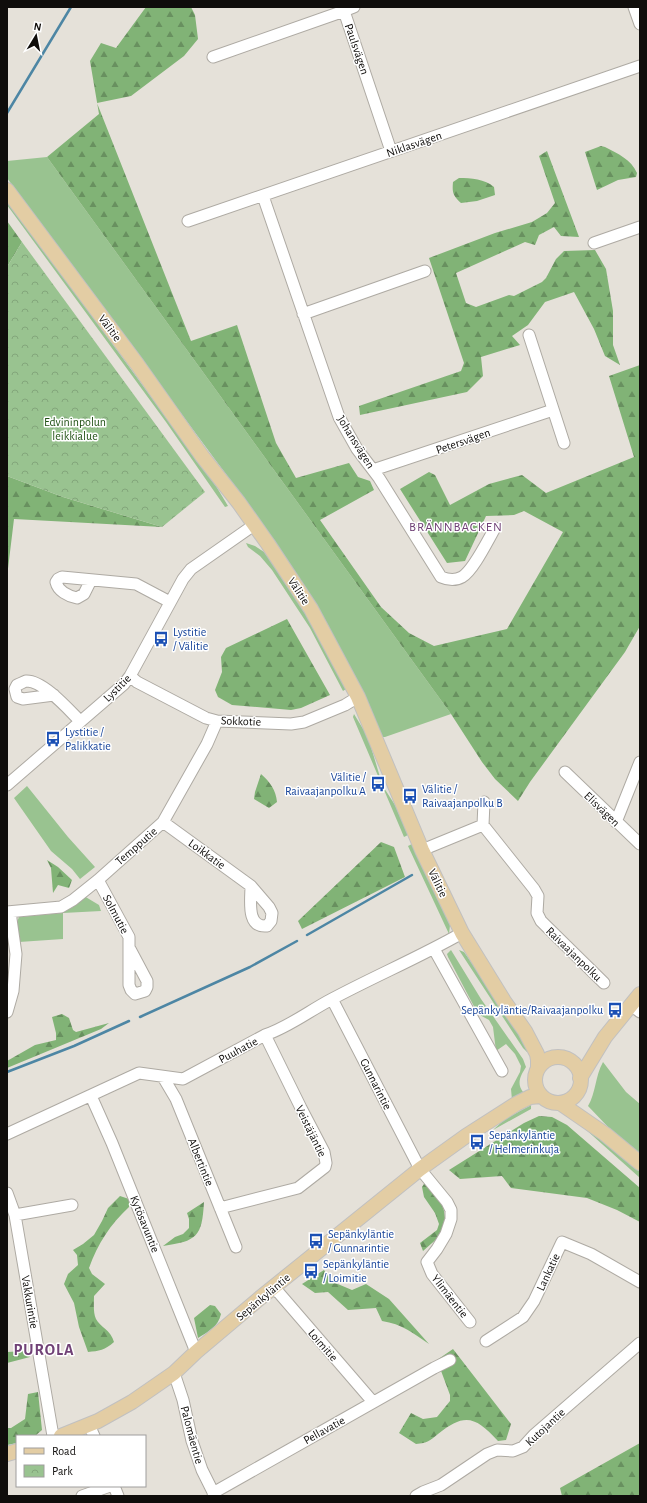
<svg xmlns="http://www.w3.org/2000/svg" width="647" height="1503" font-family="'Alegreya Sans',sans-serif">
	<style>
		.green { fill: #99c390 }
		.forest { fill: url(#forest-firs) }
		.park { fill: url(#park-crowns) }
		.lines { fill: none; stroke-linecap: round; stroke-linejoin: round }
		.stream { stroke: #4d86a4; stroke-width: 2.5 }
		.minor-casing { stroke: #aeaaa3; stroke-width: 13 }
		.major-casing { stroke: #c1c0c0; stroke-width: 16 }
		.minor { stroke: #fff; stroke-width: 11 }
		.major { stroke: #e3cda4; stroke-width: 14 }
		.labels { text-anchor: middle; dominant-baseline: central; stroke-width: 3; stroke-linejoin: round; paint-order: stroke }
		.street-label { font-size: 12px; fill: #0f0d0b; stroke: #fff }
		.park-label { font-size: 12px; fill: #1f5013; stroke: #fff }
		.transit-label { font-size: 12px; fill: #164399; stroke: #fff; text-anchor: start }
		.neighbourhood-label { font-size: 13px; letter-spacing: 1px; fill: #704176; stroke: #fff }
		.district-label { font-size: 16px; font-weight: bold; letter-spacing: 1px; fill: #704176; stroke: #fff }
	</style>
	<defs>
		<pattern id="forest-firs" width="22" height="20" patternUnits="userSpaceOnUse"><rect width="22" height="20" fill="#81b376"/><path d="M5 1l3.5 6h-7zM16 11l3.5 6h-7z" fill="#68905f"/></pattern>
		<pattern id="park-crowns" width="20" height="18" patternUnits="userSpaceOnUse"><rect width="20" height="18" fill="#99c390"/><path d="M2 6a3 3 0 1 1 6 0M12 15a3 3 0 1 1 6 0" fill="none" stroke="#83a67b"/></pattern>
	</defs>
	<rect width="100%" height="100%" fill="#e5e1d9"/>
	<path class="green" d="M 47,157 L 451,714 L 385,737 L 381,737 L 242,496 L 7,178 L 7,161 Z
		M 7,199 L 216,486 L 228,506 L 225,507 L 166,422 L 7,205 Z
		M 246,543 L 255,546 L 264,552 L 275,566 L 313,626 L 346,689 L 343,691 L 310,628 L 272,570 L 260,556 L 248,547 Z
		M 354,714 L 368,737 L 380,777 L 386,791 L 395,805 L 408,835 L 404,837 L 353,717 Z
		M 27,786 L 68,837 L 95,867 L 80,879 L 72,869 L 51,851 L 14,798 Z
		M 412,844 L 450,925 L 449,934 L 408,846 Z
		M 84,896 L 99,905 L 101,911 L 63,913 L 63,939 L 19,942 L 17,922 L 19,917 L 62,913 L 73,907 Z
		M 451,950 L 481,999 L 523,1059 L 526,1067 C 521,1075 516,1083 523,1092 L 512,1100 L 511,1089 L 520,1072 L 521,1066 L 515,1054 L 506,1044 L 496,1051 L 493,1027 L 489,1020 L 478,1014 L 448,957 L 447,954 Z
		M 459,950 L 464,952 L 469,959 L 532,1052 L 527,1052 L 523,1048 Z
		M 603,1062 L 626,1092 L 640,1104 L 640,1156 L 610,1129 L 588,1106 C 596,1093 595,1076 603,1062 Z
		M 531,1105 L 531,1109 L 493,1130 L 505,1119 Z
		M 575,1117 L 640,1172 L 640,1178 L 574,1119 Z"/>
	<path class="forest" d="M 146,7 L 191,7 L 195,15 L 198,39 L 184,56 L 131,96 L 97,103 L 191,341 L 237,325 L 276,443 L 296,478 L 349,463 L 358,477 L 370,481 L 374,490 L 320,520 L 381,607 L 409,633 L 434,646 L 507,629 L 563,532 L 524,511 L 514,515 L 486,516 L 465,561 L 447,563 L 400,489 L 429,472 L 435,475 L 450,505 L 489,484 L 522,475 L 546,493 L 634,457 L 609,376 L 640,365 L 640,626 L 625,652 L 530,782 L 518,801 L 495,779 L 482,762 L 451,714 L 47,157 L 99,114 L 90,61 L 101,43 L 116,48 Z
		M 601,146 L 605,147 C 618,154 631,159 637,173 L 636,177 L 618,180 L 597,190 L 585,152 Z
		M 547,151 L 579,237 L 561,236 L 554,227 L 539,235 L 535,245 L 525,242 L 456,273 L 466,303 L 476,307 L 509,295 L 514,296 L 542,282 L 546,278 L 556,259 L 564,251 L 595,250 L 606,269 L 613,311 L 613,345 L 620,365 L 605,356 L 594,329 L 574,292 L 545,302 L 528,325 L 512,336 L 520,345 L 481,357 L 483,376 L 467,392 L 360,415 L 359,406 L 461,371 L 464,363 L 429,258 L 495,233 L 532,222 L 547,213 L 555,203 L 539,156 Z
		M 459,178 C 471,178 485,179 494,187 L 495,195 L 477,201 L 461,203 C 453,195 452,193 453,182 Z
		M 7,221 L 22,242 L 7,267 Z
		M 7,476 L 63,497 L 162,527 L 14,519 L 7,577 Z
		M 287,619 L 330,695 L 301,708 L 291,710 L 232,705 L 218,697 L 215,690 L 222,672 L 221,657 L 226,648 Z
		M 261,774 C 270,782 276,790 277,802 L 269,808 L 254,799 L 255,792 Z
		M 381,842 L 394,847 L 405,877 L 302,929 L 298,921 Z
		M 47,860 L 58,867 L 72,880 L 69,888 L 58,885 L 53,893 L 51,868 Z
		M 62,1014 L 69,1018 L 73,1030 L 76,1032 L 109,1023 L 101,1029 L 7,1068 L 7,1061 L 35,1045 L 56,1040 L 56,1033 L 52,1017 Z
		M 539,1116 L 552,1117 L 567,1125 L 640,1188 L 640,1222 L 617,1210 L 587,1198 L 511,1188 L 502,1176 L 460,1179 L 449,1170 L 524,1123 Z
		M 429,1183 L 443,1205 L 445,1218 L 440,1236 L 423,1251 L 420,1243 L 437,1230 L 439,1224 L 435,1213 L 424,1197 L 422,1187 L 424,1184 Z
		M 120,1196 L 129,1199 L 129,1207 C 110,1225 98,1243 89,1268 L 92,1274 L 105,1284 L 94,1296 C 94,1304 93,1313 96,1319 C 100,1327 111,1330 114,1342 C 105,1350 99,1351 88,1352 L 79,1327 L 74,1303 L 64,1284 L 68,1274 L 78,1265 L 77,1255 L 73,1250 L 83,1244 L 94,1235 L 102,1221 L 108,1208 Z
		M 204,1202 C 202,1237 197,1241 163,1246 L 175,1237 L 183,1234 L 189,1228 L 189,1219 L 187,1213 Z
		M 324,1270 L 333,1282 L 352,1290 L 366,1284 L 389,1299 L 429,1344 C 413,1333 402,1324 382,1321 L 376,1308 L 348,1310 L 328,1292 L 315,1293 L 302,1284 Z
		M 210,1305 L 215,1306 L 221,1314 C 218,1327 209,1331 198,1338 L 194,1318 Z
		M 453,1349 L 511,1424 L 506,1440 L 498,1441 C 476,1417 465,1412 438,1434 C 429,1441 428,1443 416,1444 L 399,1433 L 411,1413 L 423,1419 L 437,1417 L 450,1401 L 450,1395 L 437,1360 Z
		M 25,1351 L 30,1357 L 7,1363 L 7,1352 Z
		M 38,1392 L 42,1430 L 35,1436 L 17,1436 L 17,1443 L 7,1445 L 7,1428 L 11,1428 L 25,1419 L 28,1394 Z
		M 640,1443 L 640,1496 L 562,1496 L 560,1488 Z"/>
	<path class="park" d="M 22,242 L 205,492 L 162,527 L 63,497 L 7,476 L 7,267 Z"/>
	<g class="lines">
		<path class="stream" d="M 7,113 L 71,7
			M 307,935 L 412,875
			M 140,1017 L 250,967 L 297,941
			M 7,1072 L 74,1046 L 129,1021"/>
		<g class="minor-casing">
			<path id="minor" d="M 634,7 L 640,24
				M 344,11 L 354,7
				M 213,57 L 344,11 L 391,151
				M 263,196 L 339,417 L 357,449 L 379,478 L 441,577 C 448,580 455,581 462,577 C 473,571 488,540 495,528
				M 188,221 L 640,66
				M 594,243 L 640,227
				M 303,314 L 425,271
				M 529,335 L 564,443
				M 373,470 L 553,410
				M 91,580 L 84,594 L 77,598 C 68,596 58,591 56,582 L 58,579 L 62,577 L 136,584 L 170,602
				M 130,676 L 137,682 L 206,718 L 217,721 L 291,724 L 304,722 L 345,705 L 358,697
				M 54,695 L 23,699 L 17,697 L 15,689 L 17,685 C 20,684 23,682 26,681 C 43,680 69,710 80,721
				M 565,772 L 640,844
				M 7,785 L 124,684 L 130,676 L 183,579 L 191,569 L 254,525
				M 163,822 L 251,886 L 269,907 L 272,913 L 271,921 L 267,926 C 246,928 251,900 251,886
				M 616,822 L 640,762
				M 483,825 L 484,802
				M 422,850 L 483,825 L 534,889 L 538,896 L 537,913 L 541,921 L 604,983
				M 98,880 L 129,937 L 129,985 L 131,990 L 135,994 L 145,991 L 147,987 L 147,981 L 130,949
				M 7,912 L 61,907 L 73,900 L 98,880 L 163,822 L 207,744 L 217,721
				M 434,949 L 502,1071
				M 332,999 L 420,1169 L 447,1202 L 451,1210 L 451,1219 L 446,1234 L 437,1249 L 427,1262 L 432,1274 L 470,1322
				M 631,1005 L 640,1012
				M 7,1012 L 13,991 L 16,954 L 10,912
				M 163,1077 L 176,1099 L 236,1247
				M 91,1096 L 112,1143 L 196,1352
				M 7,1134 L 139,1073 L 183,1079 L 265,1035 C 289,1027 309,1011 332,999 C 375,976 420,957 462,933
				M 7,1193 L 15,1215 L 53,1436
				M 220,1208 L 298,1188 L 325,1167 L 326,1163 L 324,1152 L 301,1108 L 265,1035
				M 15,1215 L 72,1205
				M 273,1289 L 279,1293 L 373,1402
				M 486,1341 L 523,1317 L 534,1301 L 562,1242 L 591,1254 L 640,1282
				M 174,1373 L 183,1400 L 192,1441 L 202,1470 L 215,1496
				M 89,1425 L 94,1436
				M 114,1486 L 118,1496
				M 213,1493 L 434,1368 L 450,1360
				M 82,1496 L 110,1486
				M 416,1496 L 423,1492 L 441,1485 L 487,1454 L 497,1450 L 513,1451 L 523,1447 L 534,1435 L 640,1343"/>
		</g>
		<g class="major-casing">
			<path id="major" d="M 7,190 L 137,364 L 202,456 L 239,503 L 268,544 L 311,609 L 358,697 L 422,850 L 462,933 L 504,1001 L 525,1031 L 537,1054 L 538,1060 L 538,1069
				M535 1080a23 23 0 1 1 46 0a23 23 0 1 1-46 0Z
				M 580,1078 L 605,1037 L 640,994
				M 560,1103 L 605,1134 L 640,1163
				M 61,1436 L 98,1421 L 132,1402 L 174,1373 L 196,1352 L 260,1298 L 420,1169 L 466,1136 L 516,1104 L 530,1097 L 541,1096
				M 7,1454 L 17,1451"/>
		</g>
		<use href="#minor" class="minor"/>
		<use href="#major" class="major"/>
	</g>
	<defs>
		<g id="bus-bare" transform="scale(1.2)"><path d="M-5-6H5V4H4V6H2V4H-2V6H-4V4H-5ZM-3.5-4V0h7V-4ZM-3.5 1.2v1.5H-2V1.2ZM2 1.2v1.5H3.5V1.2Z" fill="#1a4fb4" stroke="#fff" stroke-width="2.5" paint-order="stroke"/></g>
	</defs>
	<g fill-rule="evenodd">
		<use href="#bus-bare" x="161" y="639"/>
		<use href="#bus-bare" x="53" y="739"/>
		<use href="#bus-bare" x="378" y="784"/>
		<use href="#bus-bare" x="410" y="796"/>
		<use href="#bus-bare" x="615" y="1010"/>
		<use href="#bus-bare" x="477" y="1142"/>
		<use href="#bus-bare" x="316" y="1241"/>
		<use href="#bus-bare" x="311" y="1271"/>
	</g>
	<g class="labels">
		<g class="street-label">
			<text transform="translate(357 49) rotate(71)">Paulsvägen</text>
			<text transform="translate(414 144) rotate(-19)">Niklasvägen</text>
			<text transform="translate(110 328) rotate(53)">Välitie</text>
			<text transform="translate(463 441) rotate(-19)">Petersvägen</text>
			<text transform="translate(356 442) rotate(58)">Johansvägen</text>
			<text transform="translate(299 591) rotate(57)">Välitie</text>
			<text transform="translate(117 688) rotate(-45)">Lystitie</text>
			<text transform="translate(241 721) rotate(2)">Sokkotie</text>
			<text transform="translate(602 809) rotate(44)">Elisvägen</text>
			<text transform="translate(136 846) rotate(-41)">Tempputie</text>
			<text transform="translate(207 854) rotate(36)">Loikkatie</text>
			<text transform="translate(438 883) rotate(64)">Välitie</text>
			<text transform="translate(116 914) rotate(62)">Solmutie</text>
			<text transform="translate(574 954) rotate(44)">Raivaajanpolku</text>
			<text transform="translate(238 1050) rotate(-28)">Puuhatie</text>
			<text transform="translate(376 1084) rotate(63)">Gunnarintie</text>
			<text transform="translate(311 1131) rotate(64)">Veistäjäntie</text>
			<text transform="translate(201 1162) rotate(68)">Albertintie</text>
			<text transform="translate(145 1224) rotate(68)">Kytösavuntie</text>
			<text transform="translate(548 1272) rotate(-65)">Lankatie</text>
			<text transform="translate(450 1296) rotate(52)">Ylimäentie</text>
			<text transform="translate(263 1297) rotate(-40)">Sepänkyläntie</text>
			<text transform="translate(30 1302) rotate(80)">Vakkurintie</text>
			<text transform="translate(323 1345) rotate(49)">Loimitie</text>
			<text transform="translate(545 1427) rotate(-43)">Kutojantie</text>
			<text transform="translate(324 1430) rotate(-29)">Pellavatie</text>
			<text transform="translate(192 1435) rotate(75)">Palomäentie</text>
		</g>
		<g class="park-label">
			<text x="75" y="422">Edvininpolun<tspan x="75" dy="14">leikkialue</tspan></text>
		</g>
		<g class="transit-label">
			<text x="173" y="632">Lystitie<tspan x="173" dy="14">/ Välitie</tspan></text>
			<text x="65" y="732">Lystitie /<tspan x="65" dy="14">Palikkatie</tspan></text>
			<text x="366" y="777" text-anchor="end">Välitie /<tspan x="366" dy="14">Raivaajanpolku A</tspan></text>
			<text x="422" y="789">Välitie /<tspan x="422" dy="14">Raivaajanpolku B</tspan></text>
			<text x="603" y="1010" text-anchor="end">Sepänkyläntie/Raivaajanpolku</text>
			<text x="489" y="1135">Sepänkyläntie<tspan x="489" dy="14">/ Helmerinkuja</tspan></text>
			<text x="328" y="1234">Sepänkyläntie<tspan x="328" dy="14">/ Gunnarintie</tspan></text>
			<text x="323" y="1264">Sepänkyläntie<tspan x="323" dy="14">/ Loimitie</tspan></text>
		</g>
		<g class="neighbourhood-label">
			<text x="456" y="527">BRÄNNBACKEN</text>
		</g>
		<g class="district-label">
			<text x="44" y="1350">PUROLA</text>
		</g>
	</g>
	<rect width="647" height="1503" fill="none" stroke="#0f0d0b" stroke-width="16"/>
	<rect x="16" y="1435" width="130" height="52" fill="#ffffff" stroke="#9f9e9d"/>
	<rect x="24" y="1448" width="20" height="6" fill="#e3cda4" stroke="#9f9e9d"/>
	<text x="52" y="1455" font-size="12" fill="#0f0d0b">Road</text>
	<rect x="24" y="1465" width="20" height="12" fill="url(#park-crowns)" stroke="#9f9e9d"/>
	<text x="52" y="1475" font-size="12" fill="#0f0d0b">Park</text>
	<g transform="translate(36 36) rotate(10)" stroke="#ffffff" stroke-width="3" paint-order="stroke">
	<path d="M0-3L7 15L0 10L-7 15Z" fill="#0f0d0b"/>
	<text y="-6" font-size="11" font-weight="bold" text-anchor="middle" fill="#0f0d0b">N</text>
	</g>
</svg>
